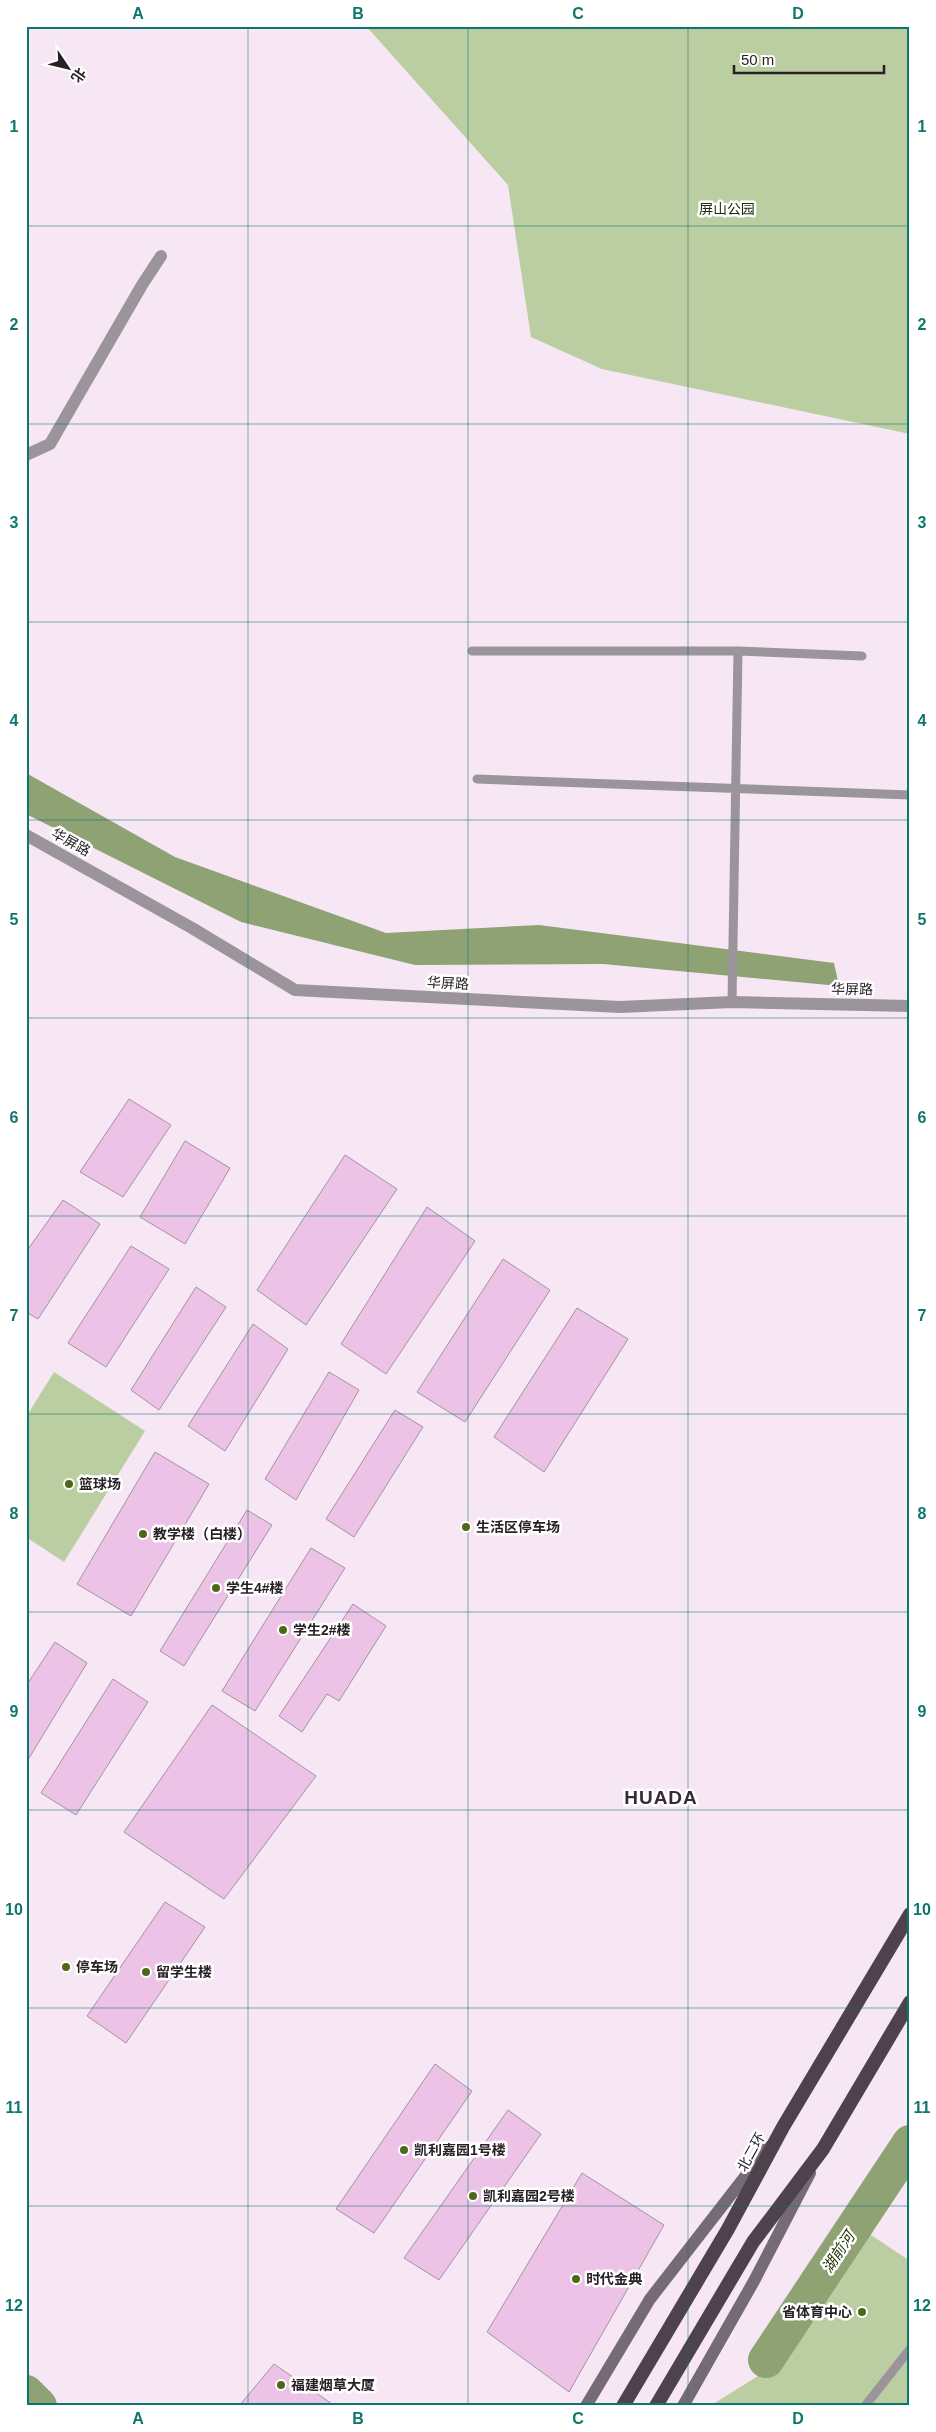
<svg xmlns="http://www.w3.org/2000/svg" width="936" height="2432" font-family="Arial,'Noto Sans SC',sans-serif">
	<style>
		.green { fill: #bbcea1 }
		.water { fill: #8fa274 }
		.lines { fill: none; stroke-linecap: round; stroke-linejoin: round }
		.river { stroke: #8fa274; stroke-width: 36 }
		.building { fill: #ecc2e7; stroke: #a393a0 }
		.service { stroke: #9b949a; stroke-width: 9 }
		.minor { stroke: #9b949a; stroke-width: 12 }
		.secondary { stroke: #756b74; stroke-width: 12 }
		.trunk { stroke: #4e424c; stroke-width: 14 }
		.grid { fill: none; stroke: #0f766e; stroke-width: 1; stroke-opacity: 0.55 }
		.poi-dot { fill: #4e681a; stroke: #fff; stroke-width: 2 }
		.labels { text-anchor: middle; dominant-baseline: central; stroke-width: 5; stroke-linejoin: round; paint-order: stroke }
		.park-label { font-size: 14px; fill: #222e0b; stroke: #fff }
		.street-label { font-size: 14px; fill: #272126; stroke: #fff }
		.poi-label { font-size: 14px; font-weight: bold; fill: #272126; stroke: #fff; text-anchor: start }
		.water-label { font-size: 15px; font-style: italic; fill: #233400; stroke: #fff }
		.district-label { font-size: 19px; font-weight: bold; letter-spacing: 1px; fill: #372a35; stroke: #fff }
		.neatline { fill: none; stroke: #0f766e; stroke-width: 2 }
		.grid-label { font-size: 16px; text-anchor: middle; font-weight: bold; fill: #0f766e }
	</style>
	<rect width="100%" height="100%" fill="#f7e6f4"/>
	<path class="green" d="M 366,26 L 910,26 L 910,434 L 602,369 L 531,337 L 508,185 Z
		M 54,1372 L 145,1431 L 64,1562 L 26,1537 L 26,1417 Z
		M 868,2233 L 910,2261 L 910,2406 L 710,2406 L 779,2363 Z"/>
	<path class="water" d="M 26,773 L 175,857 L 386,933 L 539,925 L 834,963 L 839,986 L 603,964 L 415,965 L 241,922 L 26,814 Z"/>
	<g class="lines">
		<path class="river" d="M 766,2360 L 910,2143
			M 26,2393 L 39,2406"/>
	</g>
	<path class="building" d="M 129,1099 L 171,1125 L 123,1197 L 80,1172 Z
		M 185,1141 L 230,1168 L 185,1244 L 140,1217 Z
		M 345,1155 L 397,1189 L 306,1325 L 257,1290 Z
		M 63,1200 L 100,1224 L 38,1319 L 26,1312 L 26,1252 Z
		M 427,1207 L 475,1241 L 386,1374 L 341,1344 Z
		M 131,1246 L 169,1269 L 106,1367 L 68,1343 Z
		M 503,1259 L 550,1290 L 465,1422 L 417,1392 Z
		M 196,1287 L 226,1307 L 159,1410 L 131,1390 Z
		M 577,1308 L 628,1339 L 544,1472 L 494,1437 Z
		M 253,1324 L 288,1349 L 225,1451 L 188,1426 Z
		M 329,1372 L 359,1390 L 296,1500 L 265,1479 Z
		M 395,1410 L 423,1427 L 354,1537 L 326,1519 Z
		M 155,1452 L 209,1484 L 131,1616 L 77,1584 Z
		M 247,1510 L 272,1525 L 184,1666 L 160,1651 Z
		M 311,1548 L 345,1568 L 255,1711 L 222,1691 Z
		M 353,1604 L 386,1626 L 339,1701 L 327,1694 L 302,1732 L 279,1716 Z
		M 55,1642 L 87,1663 L 26,1763 L 26,1686 Z
		M 113,1679 L 148,1702 L 76,1815 L 41,1793 Z
		M 212,1705 L 316,1776 L 224,1899 L 124,1832 Z
		M 165,1902 L 205,1927 L 126,2043 L 87,2016 Z
		M 435,2064 L 472,2091 L 374,2233 L 336,2209 Z
		M 508,2110 L 541,2134 L 439,2280 L 404,2258 Z
		M 582,2173 L 664,2225 L 569,2392 L 487,2332 Z
		M 274,2364 L 335,2406 L 239,2406 Z"/>
	<g class="lines">
		<path class="service" d="M 472,651 L 738,651 L 862,656
			M 477,779 L 910,795
			M 732,1002 L 738,651
			M 865,2406 L 910,2349"/>
		<path class="minor" d="M 26,455 L 50,444 L 142,285 L 161,256
			M 26,835 L 192,928 L 295,990 L 620,1007 L 732,1002 L 910,1006"/>
		<path class="secondary" d="M 586,2406 L 650,2299 L 768,2147
			M 683,2406 L 754,2281 L 810,2173"/>
		<path class="trunk" d="M 623,2406 L 728,2229 L 783,2127 L 910,1914
			M 656,2406 L 753,2242 L 823,2149 L 910,2002"/>
	</g>
	<path class="grid" d="M 248,26 L 248,2406M 468,26 L 468,2406M 688,26 L 688,2406M 26,226 L 910,226M 26,424 L 910,424M 26,622 L 910,622M 26,820 L 910,820M 26,1018 L 910,1018M 26,1216 L 910,1216M 26,1414 L 910,1414M 26,1612 L 910,1612M 26,1810 L 910,1810M 26,2008 L 910,2008M 26,2206 L 910,2206"/>
	<g class="poi-dot">
		<circle cx="69" cy="1484" r="5"/>
		<circle cx="466" cy="1527" r="5"/>
		<circle cx="143" cy="1534" r="5"/>
		<circle cx="216" cy="1588" r="5"/>
		<circle cx="283" cy="1630" r="5"/>
		<circle cx="66" cy="1967" r="5"/>
		<circle cx="146" cy="1972" r="5"/>
		<circle cx="404" cy="2150" r="5"/>
		<circle cx="473" cy="2196" r="5"/>
		<circle cx="576" cy="2279" r="5"/>
		<circle cx="862" cy="2312" r="5"/>
		<circle cx="281" cy="2385" r="5"/>
	</g>
	<g class="labels">
		<g class="park-label">
			<text x="727" y="209">屏山公园</text>
		</g>
		<g class="street-label">
			<text transform="translate(71 842) rotate(29)">华屏路</text>
			<text transform="translate(448 983) rotate(3)">华屏路</text>
			<text transform="translate(852 989) rotate(1)">华屏路</text>
			<text transform="translate(751 2152) rotate(-61)">北二环</text>
		</g>
		<g class="poi-label">
			<text x="79" y="1484">篮球场</text>
			<text x="476" y="1527">生活区停车场</text>
			<text x="153" y="1534">教学楼（白楼）</text>
			<text x="226" y="1588">学生4#楼</text>
			<text x="293" y="1630">学生2#楼</text>
			<text x="76" y="1967">停车场</text>
			<text x="156" y="1972">留学生楼</text>
			<text x="414" y="2150">凯利嘉园1号楼</text>
			<text x="483" y="2196">凯利嘉园2号楼</text>
			<text x="586" y="2279">时代金典</text>
			<text x="852" y="2312" text-anchor="end">省体育中心</text>
			<text x="291" y="2385">福建烟草大厦</text>
		</g>
		<g class="water-label">
			<text transform="translate(838 2252) rotate(-56)">湖前河</text>
		</g>
		<g class="district-label">
			<text x="661" y="1797">HUADA</text>
		</g>
	</g>
	<rect width="936" height="2432" fill="none" stroke="#ffffff" stroke-width="55"/>
	<g transform="translate(68 68) rotate(125)" stroke="#ffffff" stroke-width="4" paint-order="stroke">
	<path d="M0-4L9 19L0 12L-9 19Z" fill="#272126"/>
	<text y="-8" font-size="14" font-weight="bold" text-anchor="middle" fill="#272126">北</text>
	</g>
	<path d="M734 65v8h150v-8" fill="none" stroke="#272126" stroke-width="2.5"/>
	<text x="741" y="65" font-size="15" fill="#272126" stroke="#ffffff" stroke-width="4" paint-order="stroke">50 m</text>
	<rect x="28" y="28" width="880" height="2376" class="neatline"/>
	<g class="grid-label">
		<text x="138" y="19">A</text>
		<text x="358" y="19">B</text>
		<text x="578" y="19">C</text>
		<text x="798" y="19">D</text>
		<text x="14" y="132">1</text>
		<text x="922" y="132">1</text>
		<text x="14" y="330">2</text>
		<text x="922" y="330">2</text>
		<text x="14" y="528">3</text>
		<text x="922" y="528">3</text>
		<text x="14" y="726">4</text>
		<text x="922" y="726">4</text>
		<text x="14" y="925">5</text>
		<text x="922" y="925">5</text>
		<text x="14" y="1123">6</text>
		<text x="922" y="1123">6</text>
		<text x="14" y="1321">7</text>
		<text x="922" y="1321">7</text>
		<text x="14" y="1519">8</text>
		<text x="922" y="1519">8</text>
		<text x="14" y="1717">9</text>
		<text x="922" y="1717">9</text>
		<text x="14" y="1915">10</text>
		<text x="922" y="1915">10</text>
		<text x="14" y="2113">11</text>
		<text x="922" y="2113">11</text>
		<text x="14" y="2311">12</text>
		<text x="922" y="2311">12</text>
		<text x="138" y="2424">A</text>
		<text x="358" y="2424">B</text>
		<text x="578" y="2424">C</text>
		<text x="798" y="2424">D</text>
	</g>
</svg>
